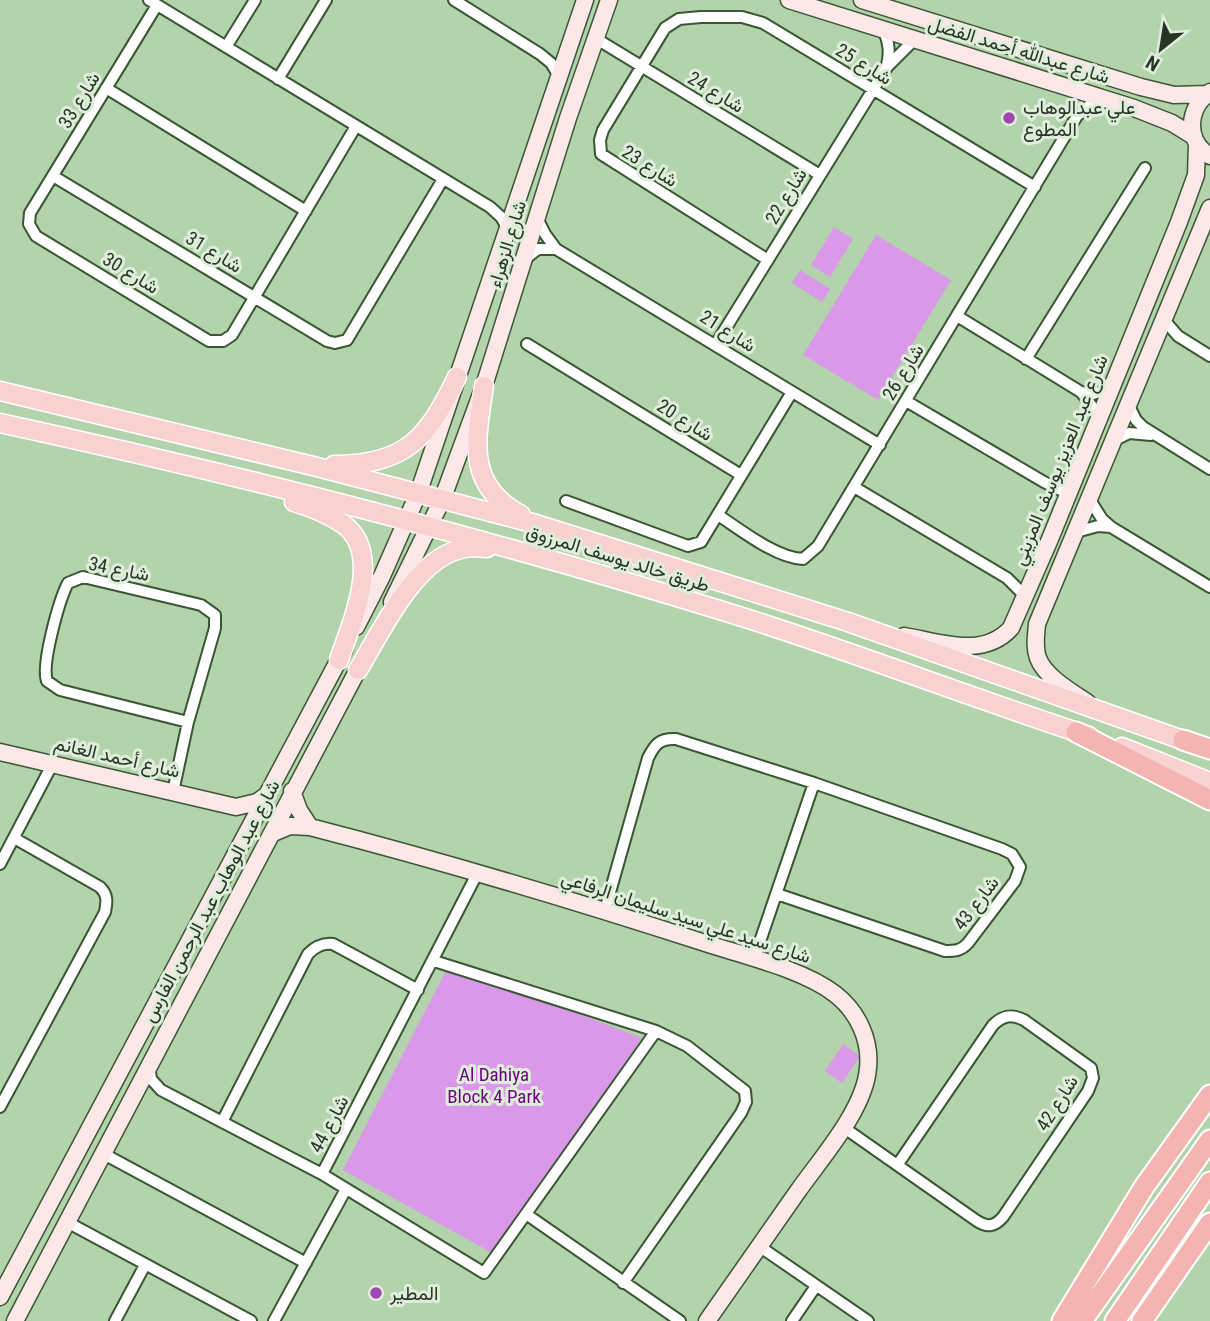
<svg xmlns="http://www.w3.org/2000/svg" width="1210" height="1321" font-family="'Roboto Condensed',Vazirmatn,sans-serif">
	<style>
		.green { fill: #da99e8 }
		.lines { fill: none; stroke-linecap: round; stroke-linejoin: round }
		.street-casing { stroke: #3a5634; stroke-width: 14 }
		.secondary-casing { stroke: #3a5634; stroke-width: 19 }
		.primary-casing { stroke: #fff; stroke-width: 21 }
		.highway-casing { stroke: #fff; stroke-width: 23 }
		.street { stroke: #fff; stroke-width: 10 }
		.secondary { stroke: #fce8e8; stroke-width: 16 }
		.primary { stroke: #f8d2d1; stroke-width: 18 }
		.highway { stroke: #f4b4b2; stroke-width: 19 }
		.poi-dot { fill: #a047b3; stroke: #deeeda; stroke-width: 2.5 }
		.labels { text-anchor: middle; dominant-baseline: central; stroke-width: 6; stroke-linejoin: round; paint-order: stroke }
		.street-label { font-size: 19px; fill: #283525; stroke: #deeeda }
		.poi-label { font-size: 19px; fill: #283525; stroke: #deeeda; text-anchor: start }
		.park-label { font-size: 19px; fill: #6b057d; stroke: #deeeda }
	</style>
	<rect width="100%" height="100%" fill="#b2d3ab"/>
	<path class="green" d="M 834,227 L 853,239 L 830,277 L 811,265 Z
		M 876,235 L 951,280 L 878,400 L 803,355 Z
		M 800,270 L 830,289 L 822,302 L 792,283 Z
		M 449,965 L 642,1038 L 492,1253 L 343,1170 Z
		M 843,1044 L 860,1056 L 842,1083 L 825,1071 Z"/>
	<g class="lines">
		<g class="street-casing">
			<path id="street" d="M 149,0 L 490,207 L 501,217 L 508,229
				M 454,0 L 540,54 L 551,63 L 559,76
				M 157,5 L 30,213 L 29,224 L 36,236 L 209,341 L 223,341 L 232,335 L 356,126
				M 884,31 C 889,43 890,52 887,65
				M 595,38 L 820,175
				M 226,47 L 255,0
				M 278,79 L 326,0
				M 106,88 L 306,211
				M 53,176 L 327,341 L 335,343 L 347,340 L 443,179
				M 537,218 L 545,234 L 556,249 L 880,445
				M 525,259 L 538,249 L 556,249
				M 768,260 L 601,154 L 600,140 L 603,130 L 665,28 L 679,19 L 701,17 L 742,17 L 763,23 L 1035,187
				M 957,316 L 1081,392 L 1095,410 L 1098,421
				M 1165,321 L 1178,336 L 1210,356
				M 527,344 L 741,475
				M 716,344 L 887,67 L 914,40
				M 1026,359 L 1145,168
				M 1081,392 L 1093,394 L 1112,388
				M 906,401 L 1044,482 L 1069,494
				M 1129,406 L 1136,420 L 1143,427 L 1210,469
				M 1115,440 L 1129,433 L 1151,435
				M 854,487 L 1007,578 L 1026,597
				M 1090,500 L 1102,519 L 1111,527 L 1210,587
				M 566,501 L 688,546 L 701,542 L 792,392
				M 718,515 C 741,530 776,558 803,559 L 818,546 L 1077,116 L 1099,97
				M 1076,532 L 1098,526 L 1111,527
				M 173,792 L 188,722 L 215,628 L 215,615 L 201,605 L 83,577 L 68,583 C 59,600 41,665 47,681 L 60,690 L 188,722
				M 0,864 L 53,763
				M 605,910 L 648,758 C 655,744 660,738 676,739 L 814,783 L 1002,849 L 1012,854 L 1020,867 L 1015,881 L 968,943 C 961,951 955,951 945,951 L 777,894
				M 754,959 L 814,783
				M 434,961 L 656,1031 L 687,1046 L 745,1091 L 746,1102 L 741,1113 L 623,1283
				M 149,1065 L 151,1079 L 161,1090 L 322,1174 L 484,1273 L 656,1031
				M 0,1107 L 105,912 C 107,902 108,895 100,887 L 14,838
				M 222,1122 L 308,954 C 316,946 323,943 333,944 L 418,990
				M 843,1127 L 977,1221 C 988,1228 995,1226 1003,1217 L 1088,1091 L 1093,1078 L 1091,1068 L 1024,1020 C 1012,1014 1003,1015 993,1025 L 898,1164
				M 102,1153 L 306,1263
				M 322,1174 L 477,874
				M 526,1214 L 680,1321
				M 67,1222 L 251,1321
				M 759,1246 L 868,1321
				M 115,1321 L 145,1265
				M 274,1321 L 346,1189
				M 792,1321 L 816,1286"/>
		</g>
		<g class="secondary-casing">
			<path id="secondary" d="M 789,0 L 1134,108 L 1172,123 L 1193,136
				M 862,0 L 1141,87 L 1174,95 L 1207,94
				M 1210,92 C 1187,108 1185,141 1210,156
				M 392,602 L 442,500 L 484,386 L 568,118 L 609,0
				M 356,627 L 382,576 L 418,494 L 585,0
				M 904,636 C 940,642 983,659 1011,628 L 1050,539 L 1179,222 L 1196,175 L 1197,144
				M 1088,703 C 1072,692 1045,677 1038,658 C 1034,647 1036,636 1037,624 L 1210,208
				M 0,752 L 236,807 L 257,802 L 267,795
				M 292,791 L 299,810 L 310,827
				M 271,834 L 290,826 L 310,827 C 442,861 572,900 702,942 C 741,955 803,969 835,994 C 857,1011 871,1039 868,1068 C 865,1109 822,1157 798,1191 C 768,1234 737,1278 707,1321
				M 0,1297 L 344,650
				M 15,1321 L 363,660"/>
		</g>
		<g class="primary-casing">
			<path id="primary" d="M 484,386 C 476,440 465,485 521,515
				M 0,391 L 313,466 L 536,524 L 848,622 L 1194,744
				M 0,423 C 249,477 495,540 739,616 C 857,653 972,698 1089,736
				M 334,465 C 407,464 427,439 457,377
				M 294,502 C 311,507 328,514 343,524 C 384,553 351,623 339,660
				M 358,670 C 382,630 416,556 465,548 C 472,546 480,548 487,548
				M 1122,747 L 1210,782"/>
		</g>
		<g class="highway-casing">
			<path id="highway" d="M 1076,732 L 1210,800
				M 1183,740 L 1210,749
				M 1062,1321 L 1144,1187 L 1210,1095
				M 1082,1321 L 1210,1140
				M 1115,1321 L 1210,1182
				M 1142,1321 L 1210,1223"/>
		</g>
		<use href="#street" class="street"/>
		<use href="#secondary" class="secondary"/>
		<use href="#primary" class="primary"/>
		<use href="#highway" class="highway"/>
	</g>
	<g class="poi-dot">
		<circle cx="1009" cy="118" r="7"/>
		<circle cx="376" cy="1293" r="7"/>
	</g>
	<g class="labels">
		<g class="street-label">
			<text transform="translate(1019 50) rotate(17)">شارع عبدالله أحمد الفضل</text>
			<text transform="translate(864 64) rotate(31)">شارع 25</text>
			<text transform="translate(716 92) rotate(31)">شارع 24</text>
			<text transform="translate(79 100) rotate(-59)">شارع 33</text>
			<text transform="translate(650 166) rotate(32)">شارع 23</text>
			<text transform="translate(786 196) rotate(-59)">شارع 22</text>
			<text transform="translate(507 244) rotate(-73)">شارع الزهراء</text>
			<text transform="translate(214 252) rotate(31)">شارع 31</text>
			<text transform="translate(131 273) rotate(31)">شارع 30</text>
			<text transform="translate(728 331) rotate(32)">شارع 21</text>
			<text transform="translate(903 372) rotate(-59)">شارع 26</text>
			<text transform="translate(685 420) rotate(32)">شارع 20</text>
			<text transform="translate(1060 460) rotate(-68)">شارع عبد العزيز يوسف المزيني</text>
			<text transform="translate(618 558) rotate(17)">طريق خالد يوسف المرزوق</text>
			<text transform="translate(119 569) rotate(11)">شارع 34</text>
			<text transform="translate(117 757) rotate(13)">شارع أحمد الغانم</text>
			<text transform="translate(211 901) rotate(-62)">شارع عبد الوهاب عبد الرحمن الفارس</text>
			<text transform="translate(976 903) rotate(-53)">شارع 43</text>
			<text transform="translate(686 917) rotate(18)">شارع سيد علي سيد سليمان الرفاعي</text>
			<text transform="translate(1057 1103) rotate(-58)">شارع 42</text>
			<text transform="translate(329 1124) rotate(-62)">شارع 44</text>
		</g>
		<g class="poi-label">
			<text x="1023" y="107">علي عبدالوهاب<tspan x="1023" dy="22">المطوع</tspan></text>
			<text x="390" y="1293">المطير</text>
		</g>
		<g class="park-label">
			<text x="494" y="1074">Al Dahiya<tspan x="494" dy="22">Block 4 Park</tspan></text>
		</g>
	</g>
	<g transform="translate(1161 49) rotate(210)" stroke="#deeeda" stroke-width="5" paint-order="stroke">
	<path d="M0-5L12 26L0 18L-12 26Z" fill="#283525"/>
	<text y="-10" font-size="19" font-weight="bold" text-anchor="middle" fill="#283525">N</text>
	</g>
</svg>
